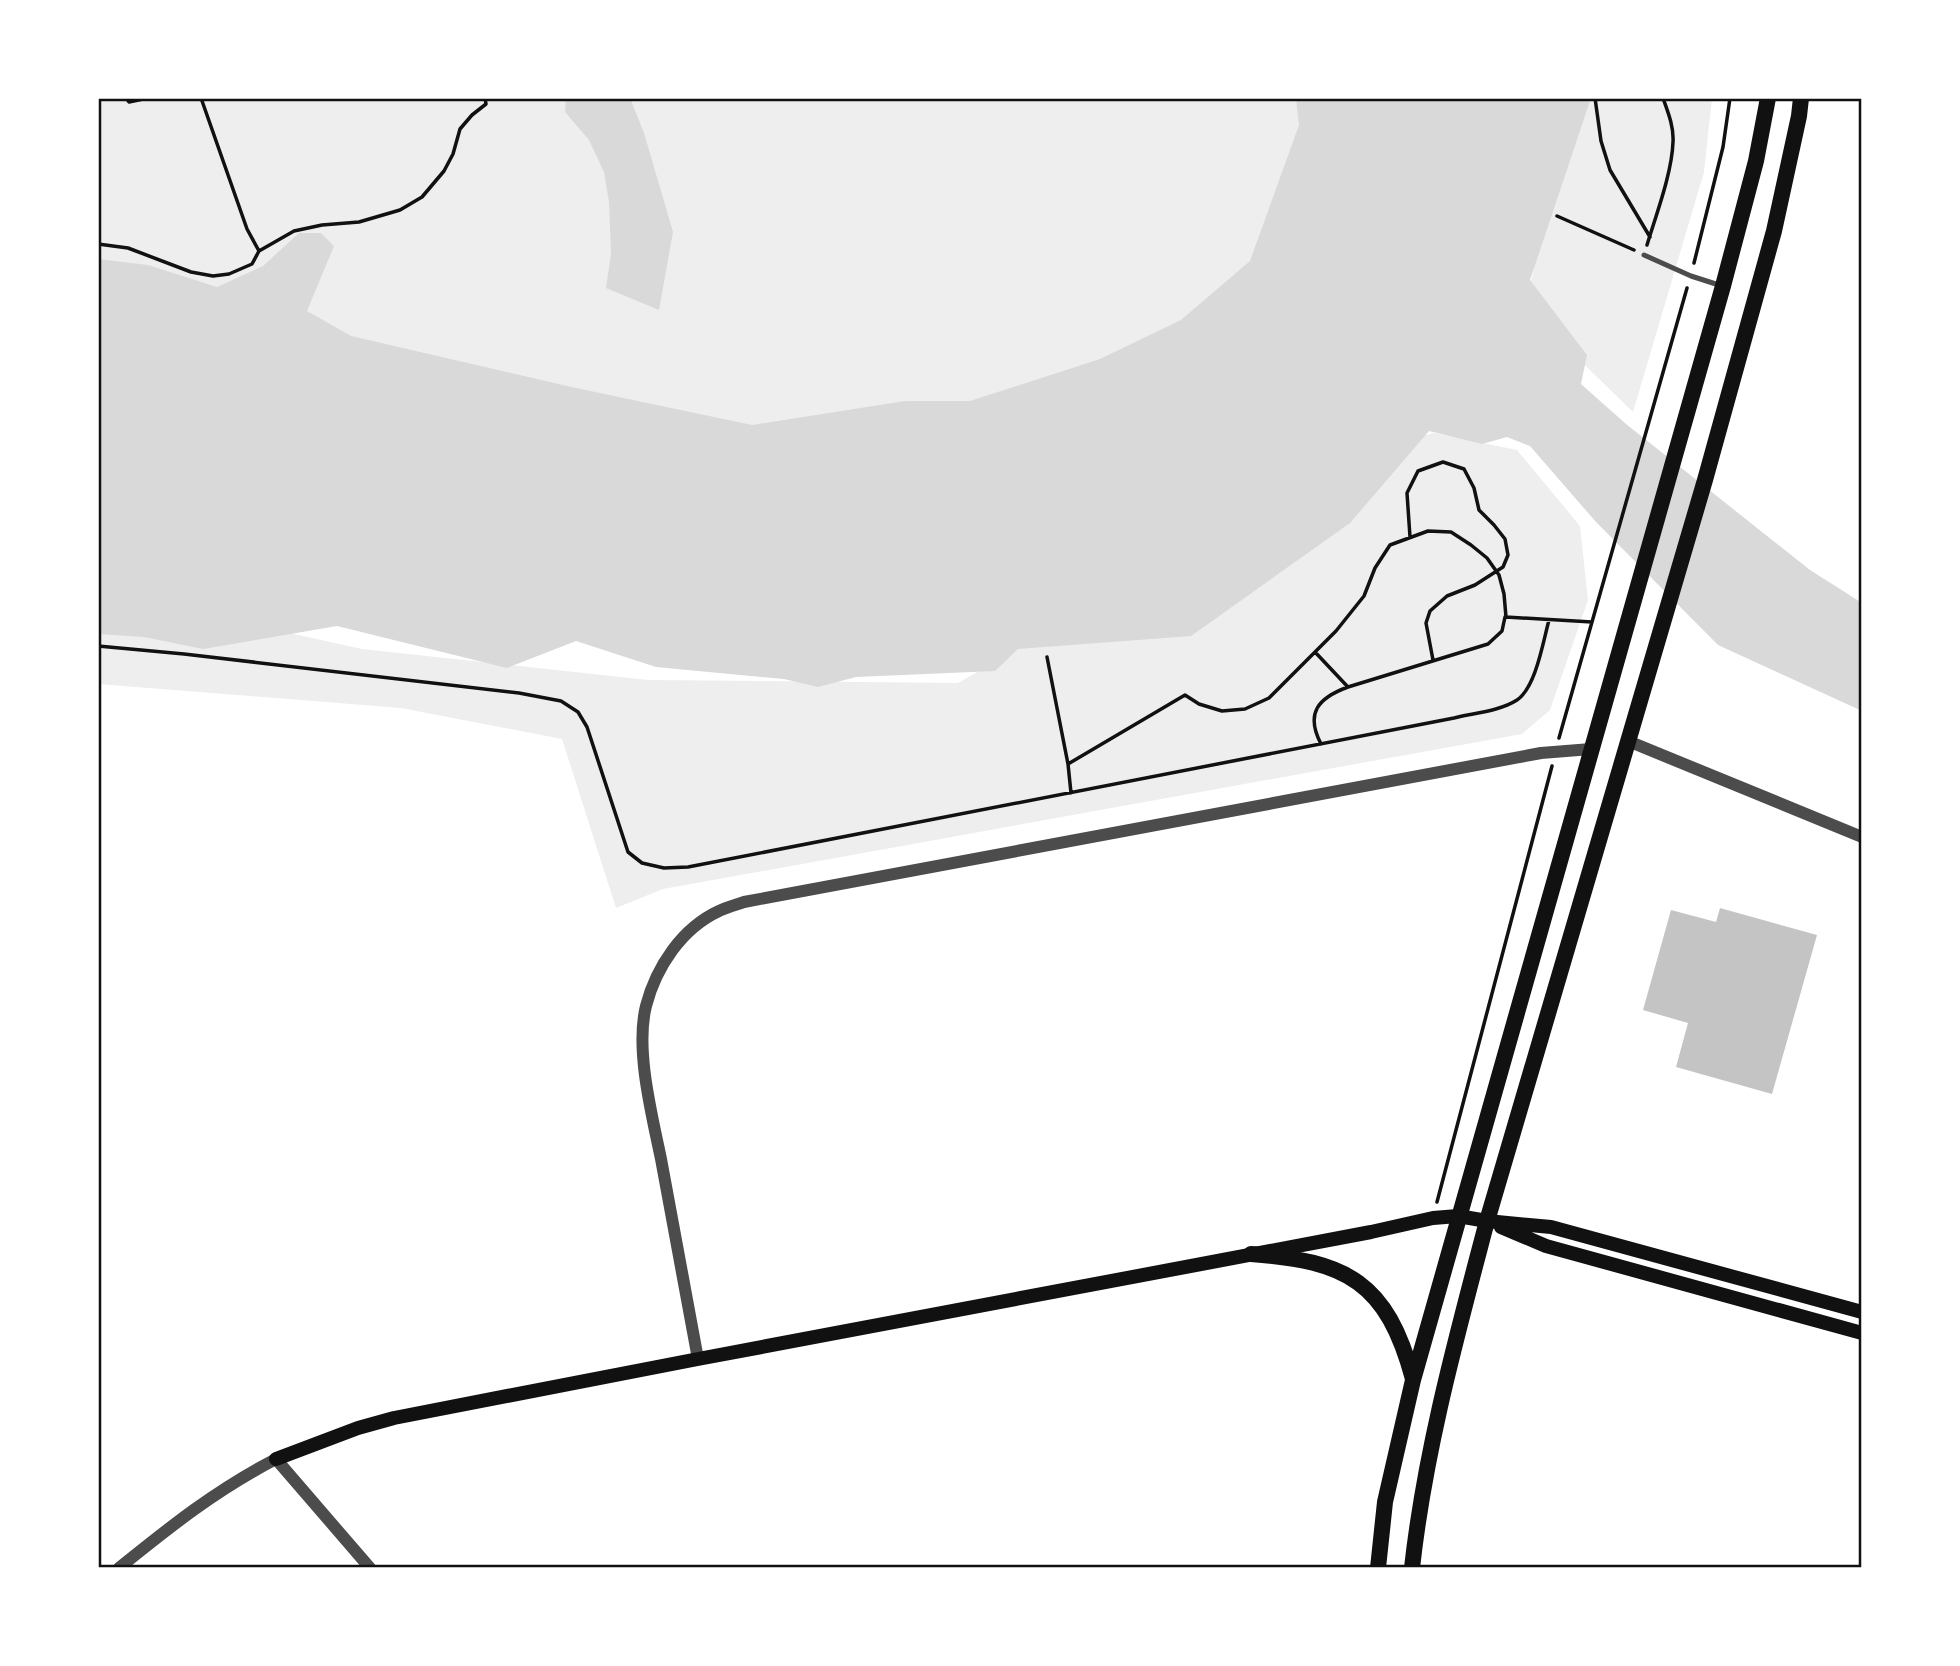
<svg xmlns="http://www.w3.org/2000/svg" width="1960" height="1666" font-family="'Golos Text',sans-serif">
	<style>
		.green { fill: #eee }
		.water { fill: #d9d9d9 }
		.building { fill: #c4c4c4 }
		.lines { fill: none; stroke-linecap: round; stroke-linejoin: round }
		.path { stroke: #111; stroke-width: 3.5 }
		.service { stroke: #4c4c4c; stroke-width: 5 }
		.tertiary { stroke: #4c4c4c; stroke-width: 12 }
		.secondary { stroke: #111; stroke-width: 14 }
		.primary { stroke: #111; stroke-width: 16 }
		.neatline { fill: none; stroke: #111; stroke-width: 2.5 }
	</style>
	<rect width="100%" height="100%" fill="#fff"/>
	<path class="green" d="M 98,98 L 1311,98 L 1299,254 L 1003,448 L 581,448 L 98,304 Z
		M 1532,98 L 1712,98 L 1704,172 L 1633,412 L 1525,307 L 1559,159 Z
		M 1434,433 L 1517,450 L 1580,526 L 1588,600 L 1550,710 L 1522,734 L 663,889 L 616,908 L 562,739 L 401,708 L 98,684 L 98,593 L 112,594 L 362,649 L 648,680 L 958,683 L 1018,649 L 1400,442 Z"/>
	<path class="water" d="M 566,98 L 630,98 L 644,133 L 673,232 L 659,310 L 606,288 L 611,254 L 609,202 L 604,172 L 589,140 L 565,112 Z
		M 1296,98 L 1591,98 L 1530,280 L 1587,355 L 1581,384 L 1626,424 L 1810,570 L 1862,603 L 1862,711 L 1718,645 L 1596,522 L 1530,446 L 1507,437 L 1482,444 L 1429,431 L 1350,523 L 1191,636 L 1018,649 L 995,671 L 856,677 L 818,687 L 784,679 L 656,667 L 576,641 L 507,668 L 337,626 L 203,649 L 144,637 L 98,634 L 98,259 L 148,265 L 217,287 L 263,266 L 299,233 L 321,233 L 334,246 L 307,311 L 351,336 L 576,388 L 752,425 L 905,401 L 970,401 L 1100,359 L 1181,320 L 1250,261 L 1299,125 Z"/>
	<path class="building" d="M 1720,908 L 1817,935 L 1772,1094 L 1676,1067 L 1688,1023 L 1643,1010 L 1671,910 L 1716,922 Z"/>
	<g class="lines">
		<path class="path" d="M 126,98 L 129,102 L 148,98
			M 201,98 L 247,229 L 259,251
			M 1595,98 L 1601,141 L 1610,170 L 1650,237
			M 1557,216 L 1634,250
			M 98,244 L 128,248 L 191,272 L 213,276 L 229,274 L 252,264 L 259,251 L 294,231 L 322,225 L 359,222 L 400,210 L 422,197 L 444,171 L 453,154 L 460,129 L 472,115 L 486,104 L 485,98
			M 1647,245 C 1656,215 1672,173 1673,142 C 1674,127 1668,112 1663,98
			M 1694,263 L 1723,147 L 1730,98
			M 1410,537 L 1407,493 L 1418,471 L 1443,462 L 1464,469 L 1474,488 L 1479,510 L 1494,525 L 1505,539 L 1508,555 L 1503,567 L 1475,585 L 1447,596 L 1430,611 L 1426,623 L 1433,660
			M 98,646 L 184,654 L 519,693 L 561,701 L 578,712 L 587,727 L 628,852 L 642,863 L 664,868 L 688,867 L 1454,718 C 1474,713 1500,711 1517,700 C 1536,687 1543,642 1549,620
			M 1315,652 L 1347,686
			M 1047,657 L 1068,764 L 1185,695 L 1199,704 L 1222,711 L 1245,709 L 1269,698 L 1336,631 L 1364,596 L 1375,568 L 1390,545 L 1428,531 L 1451,532 L 1471,545 L 1487,558 L 1499,575 L 1504,594 L 1506,617 L 1592,622
			M 1559,738 L 1687,288
			M 1321,744 C 1305,713 1318,698 1348,687 L 1488,644 L 1502,631 L 1505,617
			M 1068,764 L 1071,793
			M 1437,1202 L 1552,766"/>
		<path class="service" d="M 1644,255 L 1691,276 L 1719,285"/>
		<path class="tertiary" d="M 1628,741 L 1862,837
			M 698,1359 C 686,1292 673,1226 661,1159 C 652,1115 635,1050 646,1006 C 656,967 682,928 719,911 C 727,907 735,905 744,902 L 1541,753 L 1591,749
			M 119,1568 C 171,1526 216,1490 276,1459 L 370,1568"/>
		<path class="secondary" d="M 1501,1227 L 1546,1246 L 1862,1333
			M 276,1459 L 358,1428 L 394,1418 L 698,1359 L 1371,1232 L 1433,1218 L 1458,1216 L 1487,1221 L 1551,1227 L 1862,1312"/>
		<path class="primary" d="M 1251,1254 C 1347,1261 1387,1282 1413,1379
			M 1378,1568 L 1385,1502 L 1413,1380 L 1723,286 L 1756,161 L 1768,98
			M 1412,1568 C 1425,1450 1457,1335 1487,1221 L 1705,480 L 1774,231 L 1799,116 L 1801,98"/>
	</g>
	<rect width="1960" height="1666" fill="none" stroke="#ffffff" stroke-width="200"/>
	<rect x="100" y="100" width="1760" height="1466" class="neatline"/>
</svg>
